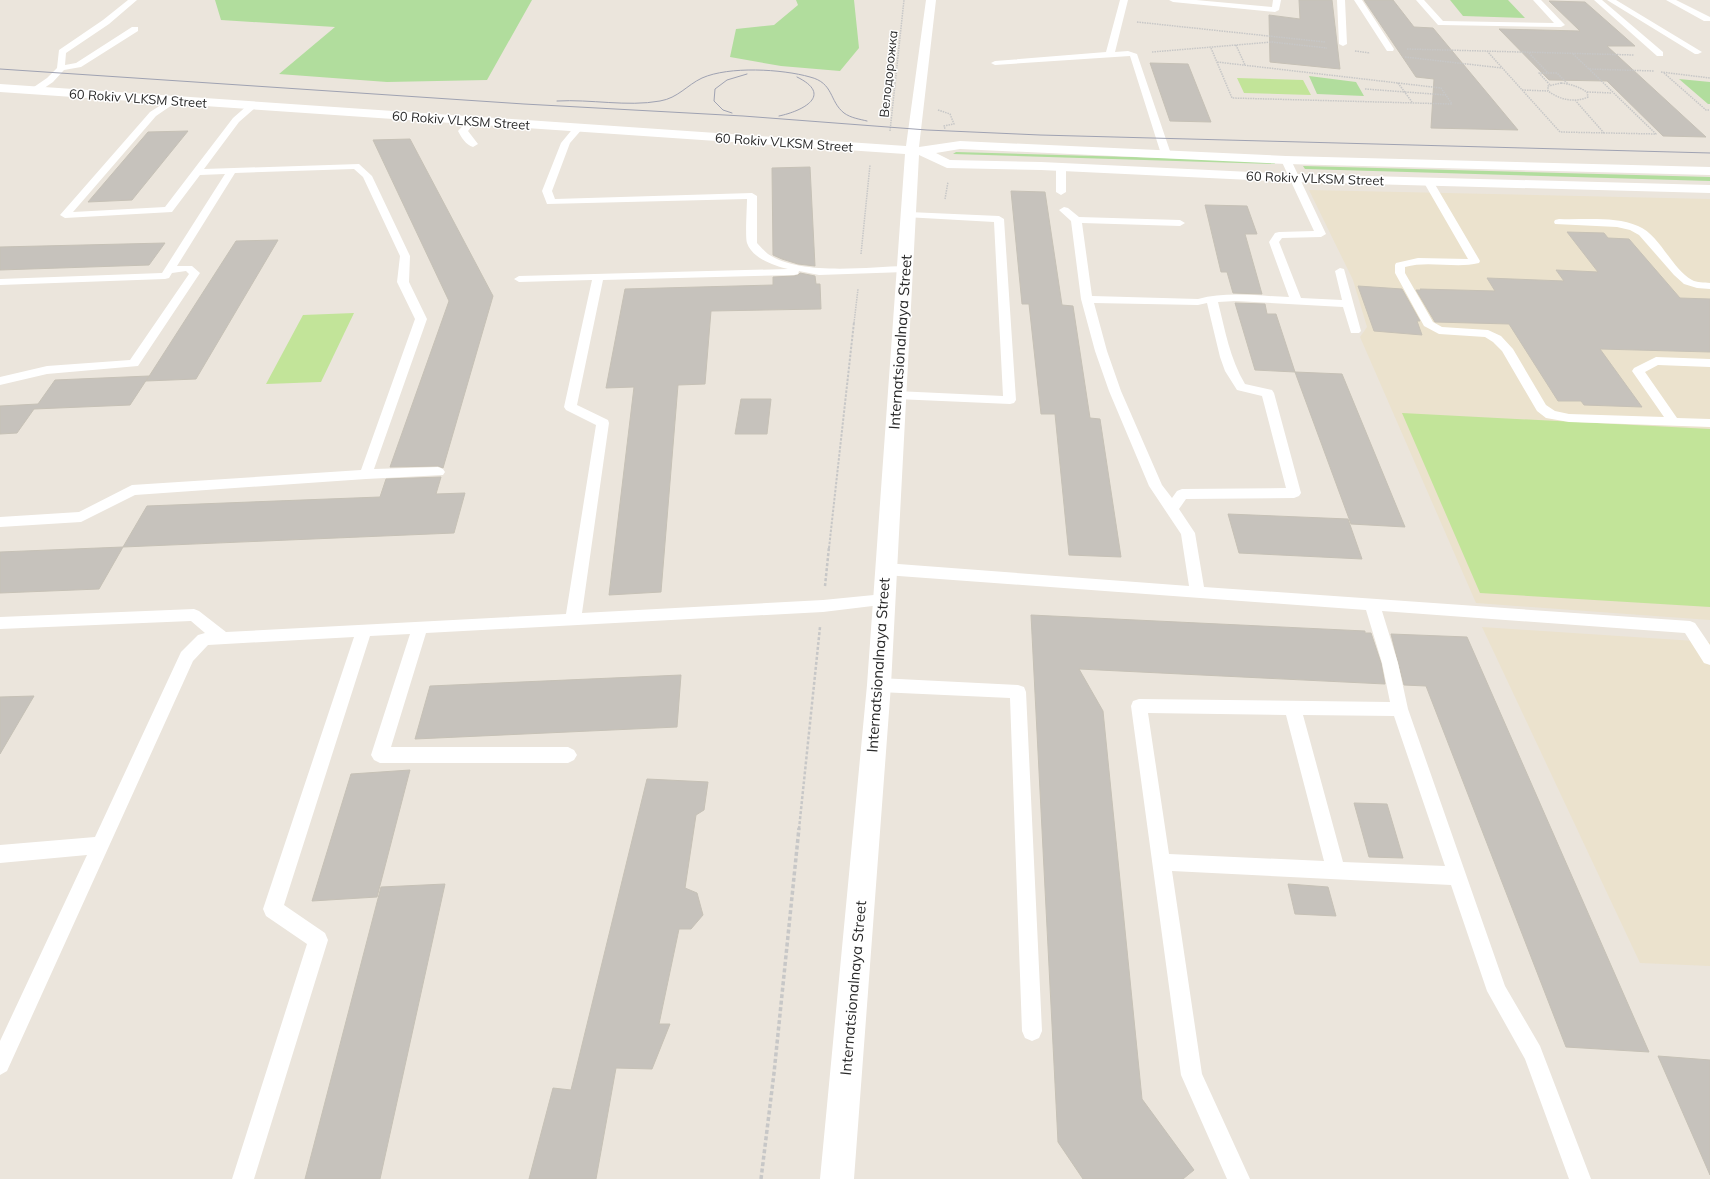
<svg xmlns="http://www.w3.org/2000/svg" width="1710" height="1179" font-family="Mulish,sans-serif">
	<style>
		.education { fill: #ebe2cd }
		.green { fill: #b1dd9d }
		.pitch { fill: #c2e499 }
		.building { fill: #c6c2bc; stroke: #c6c1b6 }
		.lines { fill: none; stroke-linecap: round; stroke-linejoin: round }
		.path-far3 { stroke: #c7c7c7; stroke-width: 1.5; stroke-dasharray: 1.5 1; stroke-linecap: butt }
		.path-far2 { stroke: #c7c7c7; stroke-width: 2; stroke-dasharray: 2.5 1.5; stroke-linecap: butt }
		.path-far1 { stroke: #c7c7c7; stroke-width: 2.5; stroke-dasharray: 3 2; stroke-linecap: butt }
		.path { stroke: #c7c7c7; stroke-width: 3.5; stroke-dasharray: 4 2.5; stroke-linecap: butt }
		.lane { fill: #fff; fill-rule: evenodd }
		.secondary { fill: #fff; fill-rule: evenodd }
		.tram { stroke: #9fa2b2; stroke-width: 1 }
		.labels { text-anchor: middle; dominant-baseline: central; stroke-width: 3; stroke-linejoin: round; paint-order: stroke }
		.far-street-label { font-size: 13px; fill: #292929; stroke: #fff }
		.street-label { font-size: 15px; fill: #292929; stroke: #fff }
	</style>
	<rect width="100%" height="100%" fill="#ebe5dc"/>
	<path class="education" d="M 1309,190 L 1710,199 L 1710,620 L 1476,603 L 1360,337 L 1367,327 L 1353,280 Z
		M 1482,627 L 1710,642 L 1710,966 L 1640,963 Z"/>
	<path class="green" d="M 215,0 L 532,0 L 487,80 L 387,82 L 279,74 L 335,27 L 221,20 Z
		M 796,0 L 854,0 L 859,48 L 840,71 L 781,66 L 730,57 L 736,29 L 774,25 L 798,5 Z
		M 1450,0 L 1508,0 L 1525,18 L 1463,16 Z
		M 1309,76 L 1356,82 L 1364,96 L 1317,94 Z
		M 1679,79 L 1710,82 L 1710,104 L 1708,104 Z
		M 956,152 L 1274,161 L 1275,164 L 953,154 Z
		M 1303,166 L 1710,177 L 1710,181 L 1305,169 Z"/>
	<path class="pitch" d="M 1237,78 L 1303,80 L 1311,95 L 1244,93 Z
		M 354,313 L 321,382 L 266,384 L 303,315 Z
		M 1402,413 L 1710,429 L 1710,607 L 1480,593 Z"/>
	<path class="building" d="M 1299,0 L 1332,0 L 1340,69 L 1270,62 L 1269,15 L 1300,19 Z
		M 1364,0 L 1393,0 L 1414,27 L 1433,28 L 1518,130 L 1431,128 L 1434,79 L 1416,77 Z
		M 1549,1 L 1585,2 L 1635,46 L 1607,46 L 1706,137 L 1663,136 L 1607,81 L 1549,80 L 1499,29 L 1580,31 Z
		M 1150,63 L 1188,64 L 1211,122 L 1170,121 Z
		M 188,131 L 132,200 L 88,202 L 148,132 Z
		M 410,139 L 493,296 L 443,468 L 438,466 L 390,467 L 449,301 L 373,140 Z
		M 810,167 L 815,266 L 798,264 L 782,259 L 773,255 L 772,168 Z
		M 1011,191 L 1045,192 L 1062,305 L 1073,306 L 1090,418 L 1100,419 L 1121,557 L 1069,555 L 1055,414 L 1041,414 L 1029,304 L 1022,304 Z
		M 1205,205 L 1247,206 L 1257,234 L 1245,234 L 1262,294 L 1233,293 L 1227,272 L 1221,272 Z
		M 1567,232 L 1604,233 L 1608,238 L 1629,239 L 1680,298 L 1710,299 L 1710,352 L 1600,349 L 1642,407 L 1584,405 L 1581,401 L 1558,401 L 1509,324 L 1435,322 L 1416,290 L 1421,290 L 1420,289 L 1495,291 L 1487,278 L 1564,281 L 1556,270 L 1598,272 Z
		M 278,240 L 196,379 L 146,381 L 236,241 Z
		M 165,243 L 149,265 L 0,270 L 0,247 Z
		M 800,273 L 815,276 L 816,284 L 820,284 L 821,309 L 711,311 L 705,384 L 678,385 L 661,592 L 609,595 L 634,387 L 606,388 L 625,289 L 773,285 L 773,277 L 794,276 L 798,275 Z
		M 1358,286 L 1402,289 L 1420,321 L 1417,321 L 1422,335 L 1374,331 Z
		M 1235,303 L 1265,304 L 1267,314 L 1276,314 L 1295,372 L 1255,370 Z
		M 1295,372 L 1342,374 L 1405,527 L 1351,524 Z
		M 149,376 L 130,405 L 34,409 L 17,433 L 0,434 L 0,406 L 38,404 L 55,380 Z
		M 741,399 L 771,399 L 767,434 L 735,434 Z
		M 441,477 L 436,494 L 465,493 L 454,533 L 123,547 L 147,506 L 380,497 L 386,479 Z
		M 1228,514 L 1348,519 L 1362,559 L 1239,553 Z
		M 123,547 L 99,589 L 0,593 L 0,552 Z
		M 1031,615 L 1365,631 L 1365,633 L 1371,633 L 1381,663 L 1385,684 L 1079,669 L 1103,711 L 1142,1099 L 1194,1170 L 1183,1179 L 1083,1179 L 1058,1142 Z
		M 1391,634 L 1467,637 L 1649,1052 L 1566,1047 L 1426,686 L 1404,685 Z
		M 681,675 L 677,727 L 415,739 L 430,686 Z
		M 34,696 L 0,754 L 0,697 Z
		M 410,770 L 377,897 L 312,901 L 351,774 Z
		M 647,779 L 708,782 L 704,810 L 696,815 L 685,888 L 697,893 L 703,915 L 691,929 L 679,929 L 659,1024 L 670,1024 L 652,1069 L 616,1068 L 596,1179 L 529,1179 L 553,1088 L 571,1090 Z
		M 1354,803 L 1387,804 L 1403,858 L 1369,857 Z
		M 445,884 L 380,1179 L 305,1179 L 381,887 Z
		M 1288,884 L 1328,887 L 1336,916 L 1295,914 Z
		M 1658,1056 L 1710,1060 L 1710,1175 Z"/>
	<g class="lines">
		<path class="path-far3" d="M 1137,22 L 1325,42
			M 1236,45 L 1245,65
			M 1211,48 L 1232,98 L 1452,104 L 1441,88 L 1217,62
			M 1407,49 L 1634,55
			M 1355,51 L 1370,53
			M 1487,51 L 1560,132 L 1656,134 L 1589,69
			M 1152,52 L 1272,42 L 1327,48
			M 1529,53 L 1548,73 L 1557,73 L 1568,84
			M 1573,54 L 1589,69 L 1654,71
			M 1405,57 L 1502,68
			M 1661,72 L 1710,78
			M 1547,73 L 1539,73 L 1550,85
			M 1664,73 L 1706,110 L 1710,110
			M 1398,83 L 1412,102
			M 1561,83 C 1571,84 1579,87 1587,92 L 1588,97 C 1575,103 1560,100 1548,91 L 1548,86 Z
			M 1365,89 L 1446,95
			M 1522,90 L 1548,91
			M 1587,92 L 1612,93
			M 1575,100 L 1604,133
			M 938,110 L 950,114 L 954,124 L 944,126 L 945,129
			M 890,131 L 904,0
			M 945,199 L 948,182
			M 861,254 L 870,165
			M 854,323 L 858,289"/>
		<path class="path-far2" d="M 829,548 L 854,322"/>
		<path class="path-far1" d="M 825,586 L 829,547
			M 799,829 L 820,627"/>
		<path class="path" d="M 761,1179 L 774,1073 L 799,828"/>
		<path class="lane" d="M 128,0 L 137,0 L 109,24 L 66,53 L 65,65 L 76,63 L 132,27 L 138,27 L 138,31 L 81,67 L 64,70 L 53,82 L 37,93 L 31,93 L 30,91 L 31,89 L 47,78 L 57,68 L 59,50 L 103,20 Z
			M 1120,0 L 1128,0 L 1115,52 L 1128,51 L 1137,54 L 1171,154 L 1169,156 L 1163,156 L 1161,154 L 1130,56 L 995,65 L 991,63 L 995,61 L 1106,52 Z
			M 1169,0 L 1196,0 L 1272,7 L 1273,0 L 1281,0 L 1279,10 L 1275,12 L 1173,2 Z
			M 1337,0 L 1345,0 L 1347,44 L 1343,46 L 1339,44 Z
			M 1354,0 L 1362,0 L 1394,49 L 1393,51 L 1387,51 Z
			M 1416,0 L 1424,0 L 1443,21 L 1554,23 L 1533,0 L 1541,0 L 1565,25 L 1561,27 L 1441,25 L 1438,25 Z
			M 1594,0 L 1602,0 L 1663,52 L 1663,56 L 1657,56 Z
			M 1607,0 L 1616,0 L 1702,52 L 1698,54 L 1695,54 Z
			M 1666,0 L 1676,0 L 1710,17 L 1710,21 L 1704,21 Z
			M 172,98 L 176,101 L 175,103 L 156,116 L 73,212 L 165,207 L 233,118 L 249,104 L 252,103 L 256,106 L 255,108 L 239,122 L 204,169 L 359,164 L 372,176 L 410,256 L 409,282 L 427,319 L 374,469 L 438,467 L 443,469 L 445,472 L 443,475 L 366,479 L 135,495 L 81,522 L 0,527 L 0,517 L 79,512 L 132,485 L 361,470 L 415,319 L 397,282 L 400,256 L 363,177 L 354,169 L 235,173 L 177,266 L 192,266 L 200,273 L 138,366 L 47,374 L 0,385 L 0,377 L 47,366 L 130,360 L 189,274 L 186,271 L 172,273 L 169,278 L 165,279 L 0,285 L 0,279 L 162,273 L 225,174 L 200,175 L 172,212 L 65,218 L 60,215 L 150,112 Z
			M 472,118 L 476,121 L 468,131 L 478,144 L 473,147 C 466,145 461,137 458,131 L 469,119 Z
			M 578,125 L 583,128 L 570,143 L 552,191 L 555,199 L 752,193 L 757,196 L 757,243 C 760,246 764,251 768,254 C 800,276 867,267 905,266 L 910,269 L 905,272 L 819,275 L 799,271 L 798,274 L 794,275 L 603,280 L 577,405 L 608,420 L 609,423 L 582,613 L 823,600 L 884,594 L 889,596 L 892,600 L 889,604 L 823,612 L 426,633 L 391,747 L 568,747 L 574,750 L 577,755 L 574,760 L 568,763 L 380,763 L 374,760 L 371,755 L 410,634 L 370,636 L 284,905 L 325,933 L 328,940 L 254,1179 L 232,1179 L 307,944 L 266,916 L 263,909 L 354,637 L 208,645 L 193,661 L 7,1071 L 0,1075 L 0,1041 L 87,855 L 0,863 L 0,845 L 95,837 L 181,652 L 198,635 L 205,633 L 191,621 L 0,629 L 0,617 L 194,609 L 199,611 L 226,632 L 566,614 L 596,425 L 566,410 L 564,407 L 592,280 L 519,282 L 514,279 L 519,276 L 788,269 C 774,266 752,258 747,243 C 745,237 747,207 747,199 L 547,204 L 542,191 L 561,143 L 575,126 Z
			M 1286,157 L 1291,160 L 1326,234 L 1321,237 L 1282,238 L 1279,242 L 1301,298 L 1342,300 L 1335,271 L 1340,268 L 1344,269 L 1361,331 L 1359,333 L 1351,333 L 1343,307 L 1236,301 L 1218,302 C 1225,330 1230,359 1245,384 L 1272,390 L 1274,393 L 1301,493 L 1299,496 L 1294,498 L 1186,499 L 1179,509 L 1195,533 L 1204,587 L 1690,621 L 1695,623 L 1710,645 L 1710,665 L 1704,663 L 1685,633 L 1382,611 L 1398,663 L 1408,709 L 1505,986 L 1540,1046 L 1591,1179 L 1569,1179 L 1525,1059 L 1487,991 L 1451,885 L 1172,871 L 1202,1074 L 1250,1179 L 1227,1179 L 1181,1075 L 1131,706 L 1133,701 L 1139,699 L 1390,702 L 1382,663 L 1366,610 L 885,575 L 880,573 L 878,569 L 880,565 L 885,563 L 1189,586 L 1181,534 L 1149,486 L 1109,391 L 1095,351 L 1081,299 L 1071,221 L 1059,210 L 1064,207 L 1068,208 L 1079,217 L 1180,220 L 1185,223 L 1180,226 L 1082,223 L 1092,296 L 1198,299 C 1227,291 1259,296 1289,297 L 1269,242 L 1275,233 L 1279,232 L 1314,231 L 1281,160 ZM 1094,303 L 1198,305 L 1207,303 L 1220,357 L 1225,371 L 1237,390 L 1262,396 L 1286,488 L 1182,489 L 1177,491 L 1172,498 L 1162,485 L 1121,391 L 1107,351 ZM 1148,713 L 1286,715 L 1324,861 L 1169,854 ZM 1303,715 L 1394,716 L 1445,866 L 1343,862 Z
			M 1061,164 L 1066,167 L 1066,192 L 1061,195 L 1056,192 L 1056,167 Z
			M 1428,178 L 1433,181 L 1480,261 L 1479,263 C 1455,269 1429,260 1405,267 L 1405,273 L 1433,322 L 1442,327 L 1488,330 L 1501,336 L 1513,349 L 1546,405 L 1555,411 L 1569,414 L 1664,417 L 1632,371 L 1634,368 L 1656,357 L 1710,359 L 1710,367 L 1658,365 L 1645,372 L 1677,418 L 1710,419 L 1710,427 L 1569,422 L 1546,418 L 1537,411 L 1502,351 L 1493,342 L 1485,337 L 1439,334 L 1424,326 L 1395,273 L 1395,265 L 1396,263 L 1418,258 L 1468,259 L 1423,181 Z
			M 909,212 L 999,216 L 1004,219 L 1016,400 L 1014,403 L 1010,404 L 896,399 L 892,398 L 890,395 L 892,392 L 896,391 L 1003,396 L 994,222 L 905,217 L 904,215 L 905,213 Z
			M 1559,219 C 1584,220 1615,216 1638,226 C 1660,235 1671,268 1692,280 C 1697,283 1704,282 1710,283 L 1710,289 L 1697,288 L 1684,284 L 1674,275 L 1639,235 L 1630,230 L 1617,227 L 1555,224 L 1554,222 L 1555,220 Z
			M 879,678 L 1018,685 L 1024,687 L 1026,692 L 1042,1031 L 1039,1038 L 1032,1041 L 1025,1038 L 1022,1031 L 1010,698 L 879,692 L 873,690 L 871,685 L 873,680 Z"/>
		<path class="secondary" d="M 926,0 L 936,0 L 919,147 L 960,141 L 1286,156 L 1710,167 L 1710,175 L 1286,164 L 960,149 L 936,153 L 950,160 L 1041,162 L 1293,174 L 1710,185 L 1710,193 L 1293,182 L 1041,170 L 947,168 L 919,155 L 891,685 L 854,1179 L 820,1179 L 867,685 L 905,154 L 0,92 L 0,84 L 906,146 Z"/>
		<path class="tram" d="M 0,69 L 524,104 L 743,116 L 927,130 L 1040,135 L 1710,153
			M 557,101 C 591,99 627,107 660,101 C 678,98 687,85 702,78 C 729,66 782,69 810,77 C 834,83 829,101 844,113 C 851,118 859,119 867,121
			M 732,113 L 723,110 L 714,101 L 715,89 L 727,80 L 747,74
			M 779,116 C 803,111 834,95 797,77"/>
	</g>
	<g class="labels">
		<g class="far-street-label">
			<text transform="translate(888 74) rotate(-84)">Велодорожка</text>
			<text transform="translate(138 98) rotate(4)">60 Rokiv VLKSM Street</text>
			<text transform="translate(461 120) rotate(4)">60 Rokiv VLKSM Street</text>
			<text transform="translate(784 142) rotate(4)">60 Rokiv VLKSM Street</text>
			<text transform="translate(1315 178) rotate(2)">60 Rokiv VLKSM Street</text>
		</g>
		<g class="street-label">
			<text transform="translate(900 342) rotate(-86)">Internatsionalnaya Street</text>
			<text transform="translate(878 665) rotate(-86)">Internatsionalnaya Street</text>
			<text transform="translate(853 988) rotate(-85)">Internatsionalnaya Street</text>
		</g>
	</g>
</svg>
